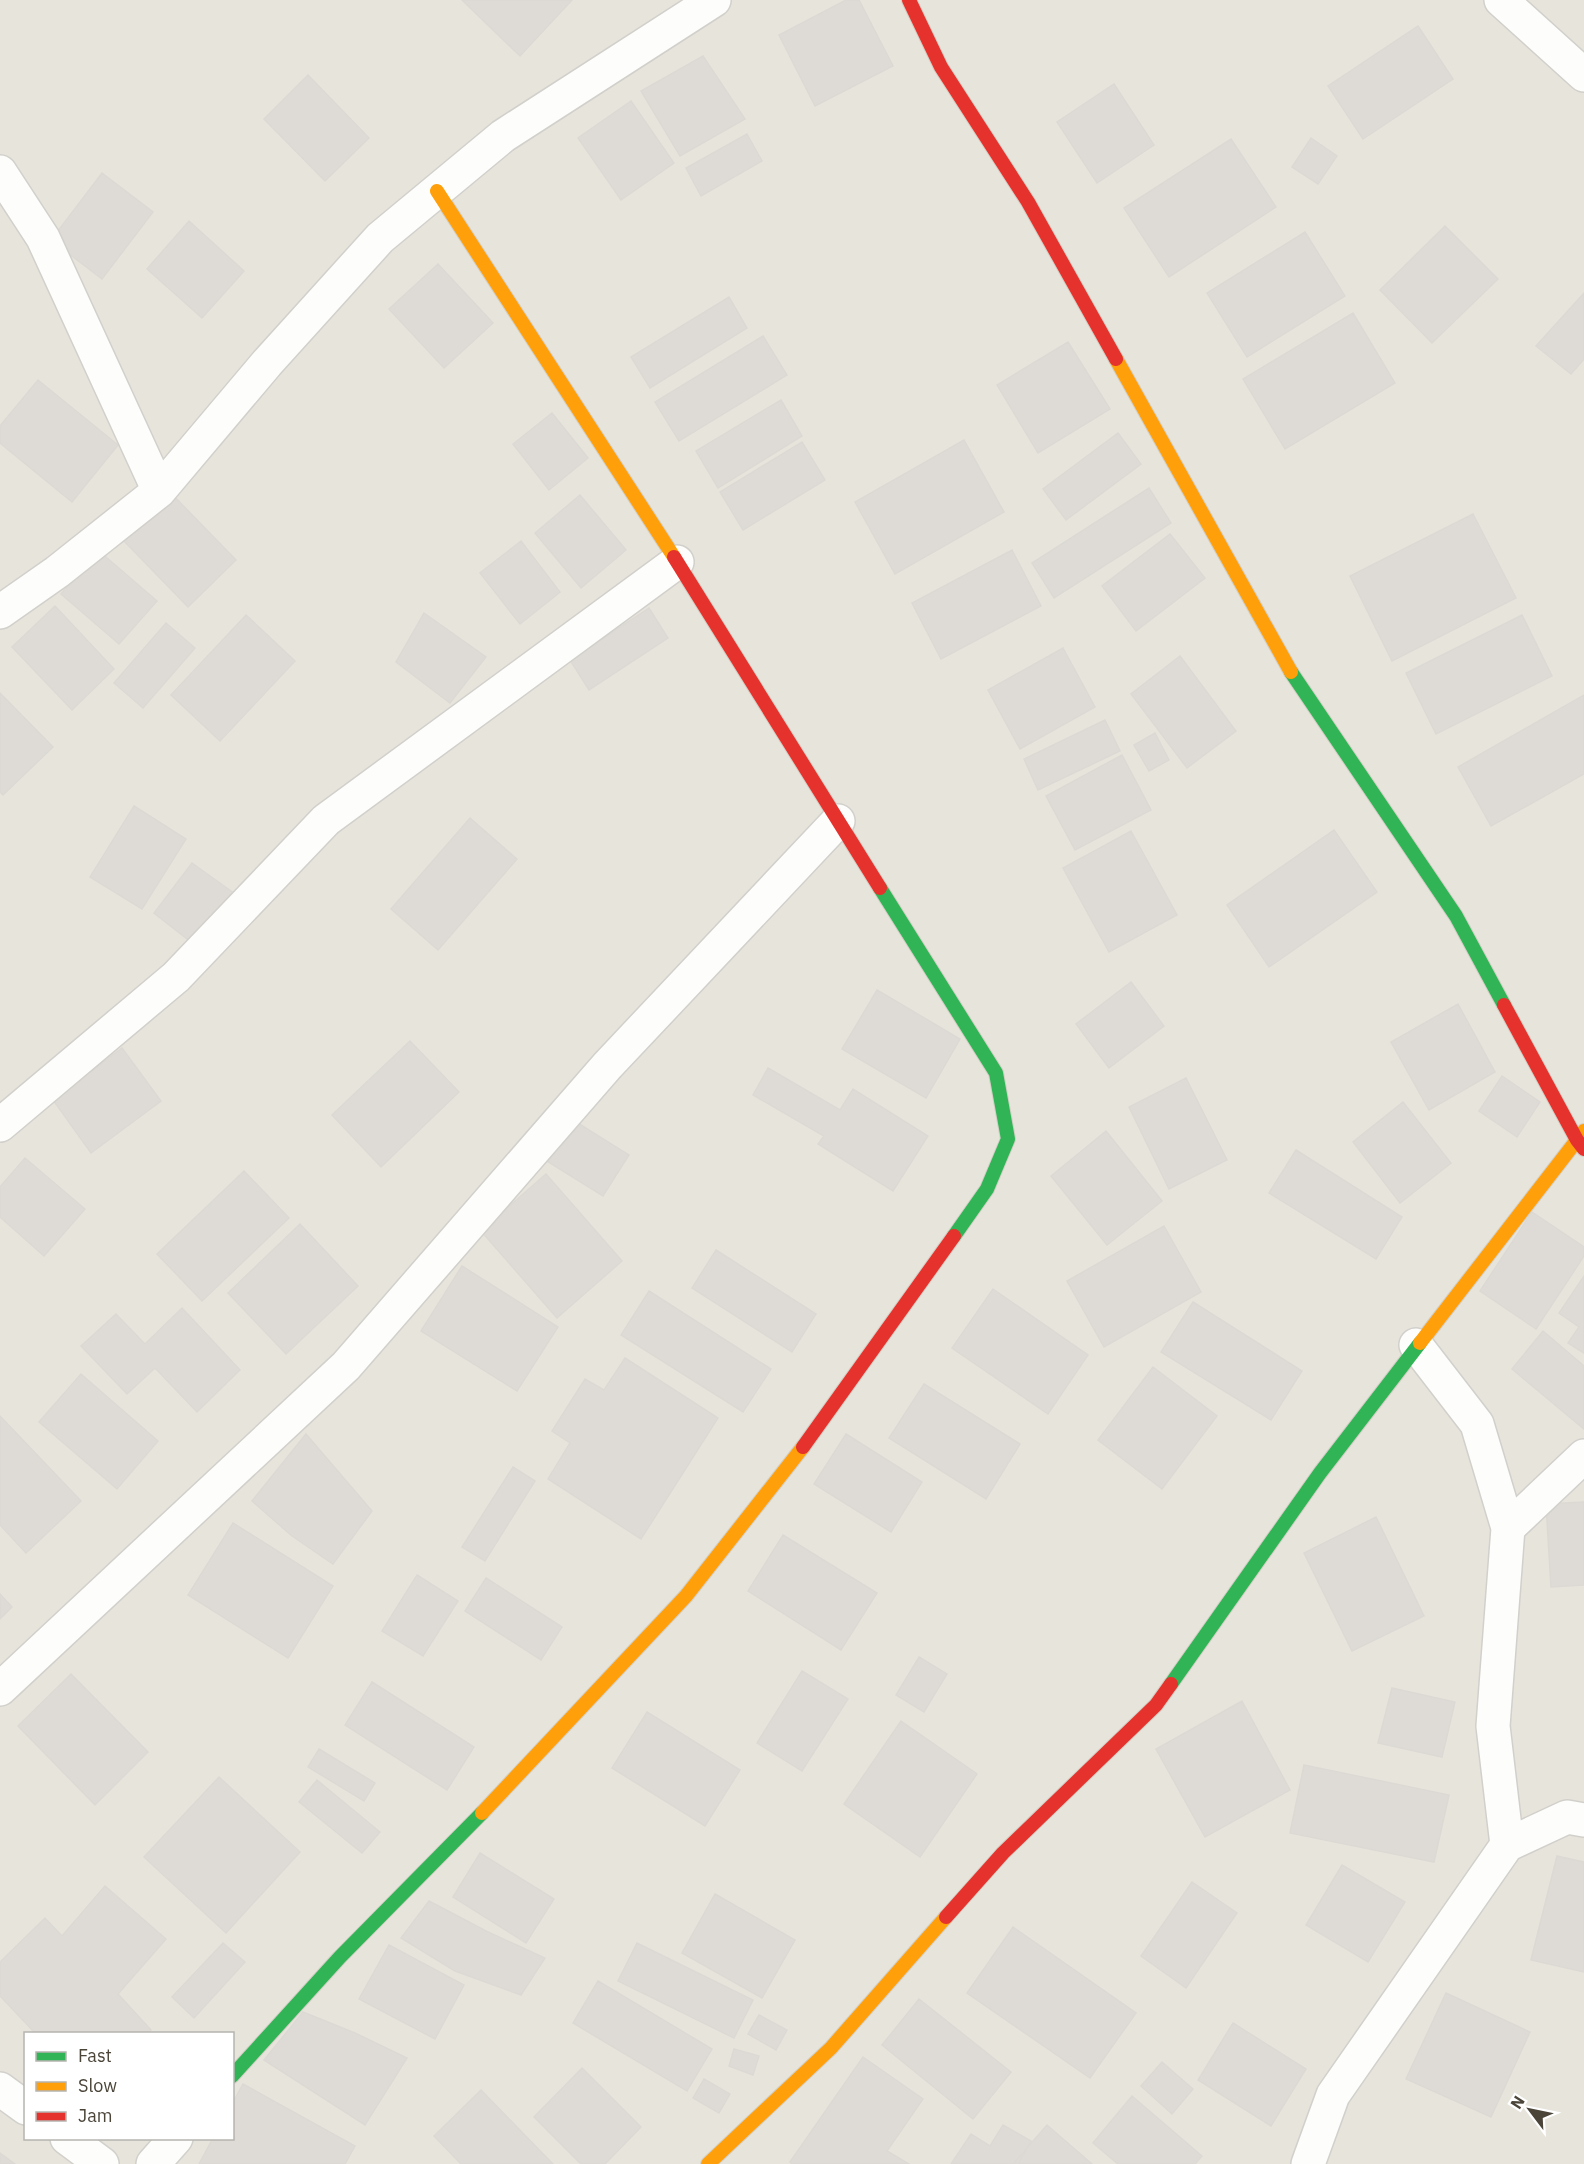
<svg xmlns="http://www.w3.org/2000/svg" width="1584" height="2164" font-family="'IBM Plex Sans',sans-serif">
	<style>
		.residential { fill: #e7e4dc; fill-rule: evenodd }
		.building { fill: #dedbd6; stroke: #dcd9d4; stroke-width: 1.5 }
		.lines { fill: none; stroke-linecap: round; stroke-linejoin: round }
		.street-casing { stroke: #d2d0cb; stroke-width: 36 }
		.fast-casing { stroke: #d3cfc5; stroke-width: 16 }
		.slow-casing { stroke: #d3cfc5; stroke-width: 16 }
		.jam-casing { stroke: #d3cfc5; stroke-width: 16 }
		.street { stroke: #fdfdfc; stroke-width: 33 }
		.fast { stroke: #30b455; stroke-width: 14 }
		.slow { stroke: #ff9f0a; stroke-width: 14 }
		.jam { stroke: #e5322d; stroke-width: 14 }
	</style>
	<rect width="100%" height="100%" fill="#f4f2ee"/>
	<path class="residential" d="M 0,0 L 1584,0 L 1584,2164 L 0,2164 ZM 26,2034 L 232,2034 L 232,2138 L 26,2138 Z"/>
	<path class="building" d="M 462,0 L 572,0 L 520,56 Z
		M 846,0 L 859,0 L 893,66 L 815,106 L 779,35 Z
		M 1418,26 L 1453,79 L 1363,139 L 1328,86 Z
		M 703,56 L 745,119 L 680,156 L 641,91 Z
		M 308,75 L 369,138 L 325,181 L 264,119 Z
		M 1114,84 L 1154,145 L 1097,183 L 1057,122 Z
		M 631,101 L 674,163 L 621,200 L 578,138 Z
		M 747,134 L 762,161 L 701,196 L 686,168 Z
		M 1311,138 L 1337,156 L 1318,184 L 1292,167 Z
		M 1231,139 L 1276,207 L 1169,277 L 1124,208 Z
		M 102,173 L 153,212 L 102,279 L 51,240 Z
		M 189,221 L 244,271 L 202,318 L 147,269 Z
		M 1445,226 L 1498,279 L 1432,343 L 1380,290 Z
		M 1305,232 L 1345,296 L 1247,357 L 1207,293 Z
		M 438,264 L 493,323 L 444,368 L 389,309 Z
		M 1584,293 L 1584,359 L 1571,374 L 1536,346 Z
		M 729,297 L 747,328 L 650,388 L 631,357 Z
		M 1353,313 L 1395,383 L 1285,449 L 1243,379 Z
		M 763,336 L 787,375 L 679,441 L 655,402 Z
		M 1068,342 L 1110,409 L 1038,453 L 997,385 Z
		M 38,380 L 118,445 L 72,502 L 0,443 L 0,426 Z
		M 781,400 L 802,436 L 718,488 L 696,451 Z
		M 552,413 L 588,458 L 549,490 L 513,444 Z
		M 1118,433 L 1141,464 L 1066,520 L 1043,489 Z
		M 964,440 L 1004,512 L 895,574 L 855,502 Z
		M 802,442 L 825,480 L 743,530 L 720,492 Z
		M 1149,488 L 1171,523 L 1054,598 L 1032,563 Z
		M 167,489 L 236,560 L 188,607 L 122,539 Z
		M 580,495 L 626,550 L 581,588 L 535,533 Z
		M 1473,514 L 1516,598 L 1392,661 L 1350,576 Z
		M 1170,534 L 1205,578 L 1136,631 L 1102,586 Z
		M 521,541 L 560,592 L 520,624 L 480,573 Z
		M 1012,550 L 1041,606 L 941,659 L 912,603 Z
		M 99,551 L 157,601 L 119,644 L 61,594 Z
		M 55,606 L 114,669 L 72,710 L 12,647 Z
		M 649,608 L 668,638 L 589,690 L 570,660 Z
		M 424,613 L 486,657 L 450,703 L 396,662 Z
		M 246,615 L 295,661 L 220,741 L 171,695 Z
		M 1522,615 L 1552,676 L 1436,734 L 1406,673 Z
		M 166,623 L 195,648 L 143,708 L 114,683 Z
		M 1063,648 L 1095,707 L 1020,749 L 988,690 Z
		M 1180,656 L 1236,731 L 1187,768 L 1131,694 Z
		M 0,693 L 53,747 L 3,795 L 0,792 Z
		M 1584,695 L 1584,774 L 1491,826 L 1458,767 Z
		M 1105,720 L 1120,751 L 1038,790 L 1024,759 Z
		M 1155,733 L 1169,760 L 1149,771 L 1134,745 Z
		M 1122,755 L 1151,810 L 1075,850 L 1046,796 Z
		M 134,806 L 186,839 L 142,909 L 90,877 Z
		M 470,818 L 517,859 L 438,950 L 391,909 Z
		M 1334,830 L 1377,892 L 1269,967 L 1227,905 Z
		M 1131,831 L 1177,915 L 1109,952 L 1063,868 Z
		M 192,863 L 235,894 L 196,946 L 154,913 Z
		M 1131,982 L 1164,1026 L 1109,1068 L 1076,1024 Z
		M 877,990 L 960,1039 L 926,1098 L 842,1049 Z
		M 1458,1004 L 1495,1072 L 1429,1110 L 1391,1042 Z
		M 410,1041 L 459,1092 L 381,1167 L 332,1115 Z
		M 122,1048 L 161,1101 L 91,1153 L 53,1100 Z
		M 768,1068 L 840,1110 L 853,1089 L 928,1136 L 893,1191 L 818,1144 L 824,1136 L 753,1095 Z
		M 1502,1076 L 1540,1102 L 1517,1137 L 1479,1111 Z
		M 1186,1078 L 1227,1160 L 1169,1189 L 1129,1107 Z
		M 1403,1102 L 1451,1163 L 1400,1203 L 1353,1142 Z
		M 568,1117 L 629,1155 L 603,1196 L 542,1158 Z
		M 1106,1131 L 1162,1201 L 1107,1245 L 1051,1176 Z
		M 1296,1150 L 1402,1217 L 1376,1259 L 1269,1193 Z
		M 25,1158 L 85,1209 L 44,1256 L 0,1217 L 0,1187 Z
		M 244,1171 L 289,1218 L 202,1301 L 157,1254 Z
		M 546,1174 L 622,1261 L 557,1318 L 481,1231 Z
		M 1532,1212 L 1584,1247 L 1584,1256 L 1536,1329 L 1480,1291 Z
		M 300,1224 L 358,1286 L 286,1354 L 228,1293 Z
		M 1164,1226 L 1201,1292 L 1104,1347 L 1067,1281 Z
		M 716,1250 L 816,1314 L 792,1352 L 692,1288 Z
		M 462,1266 L 558,1327 L 517,1391 L 421,1331 Z
		M 1584,1276 L 1584,1353 L 1568,1343 L 1579,1327 L 1559,1313 Z
		M 993,1289 L 1088,1355 L 1048,1414 L 952,1348 Z
		M 649,1291 L 771,1369 L 743,1412 L 621,1335 Z
		M 1193,1302 L 1302,1371 L 1271,1420 L 1161,1352 Z
		M 182,1308 L 240,1370 L 197,1412 L 155,1368 L 127,1394 L 81,1346 L 116,1314 L 145,1344 Z
		M 1543,1331 L 1584,1366 L 1584,1429 L 1512,1369 Z
		M 625,1358 L 718,1418 L 641,1539 L 548,1479 L 570,1443 L 552,1431 L 585,1379 L 604,1390 Z
		M 1153,1367 L 1217,1416 L 1162,1489 L 1098,1440 Z
		M 81,1374 L 158,1441 L 117,1489 L 39,1422 Z
		M 924,1384 L 1020,1444 L 986,1499 L 889,1438 Z
		M 0,1416 L 81,1501 L 26,1553 L 0,1525 Z
		M 306,1434 L 372,1511 L 333,1564 L 292,1536 L 252,1501 Z
		M 846,1434 L 922,1482 L 891,1532 L 814,1484 Z
		M 513,1467 L 535,1481 L 485,1561 L 462,1547 Z
		M 1584,1502 L 1584,1585 L 1551,1587 L 1546,1504 Z
		M 1376,1517 L 1424,1616 L 1352,1651 L 1304,1553 Z
		M 233,1523 L 333,1586 L 288,1658 L 188,1595 Z
		M 783,1535 L 877,1593 L 841,1650 L 748,1591 Z
		M 417,1575 L 458,1601 L 423,1656 L 382,1631 Z
		M 486,1578 L 562,1627 L 541,1660 L 465,1611 Z
		M 0,1594 L 12,1607 L 0,1619 Z
		M 919,1657 L 947,1674 L 924,1712 L 896,1695 Z
		M 802,1671 L 848,1699 L 802,1771 L 757,1743 Z
		M 71,1674 L 148,1752 L 95,1805 L 18,1726 Z
		M 372,1682 L 474,1747 L 447,1790 L 345,1725 Z
		M 1392,1688 L 1455,1702 L 1442,1757 L 1378,1743 Z
		M 1242,1701 L 1290,1790 L 1205,1837 L 1156,1749 Z
		M 647,1712 L 740,1770 L 705,1826 L 612,1768 Z
		M 901,1721 L 977,1774 L 920,1857 L 844,1804 Z
		M 319,1749 L 375,1783 L 364,1801 L 308,1767 Z
		M 1304,1765 L 1449,1795 L 1434,1862 L 1290,1833 Z
		M 219,1777 L 300,1852 L 226,1933 L 144,1857 Z
		M 317,1780 L 380,1832 L 362,1853 L 299,1802 Z
		M 480,1853 L 554,1899 L 526,1943 L 453,1897 Z
		M 1557,1856 L 1584,1862 L 1584,1972 L 1531,1960 Z
		M 1342,1865 L 1405,1902 L 1368,1962 L 1306,1925 Z
		M 1192,1882 L 1237,1913 L 1186,1988 L 1141,1956 Z
		M 105,1886 L 166,1939 L 118,1994 L 151,2030 L 147,2034 L 36,2034 L 0,1996 L 0,1962 L 45,1918 L 62,1936 Z
		M 715,1894 L 795,1940 L 762,1998 L 682,1953 Z
		M 429,1901 L 486,1931 L 545,1958 L 521,1995 L 455,1971 L 401,1938 Z
		M 1013,1927 L 1136,2013 L 1090,2078 L 967,1993 Z
		M 223,1943 L 245,1962 L 194,2018 L 172,1997 Z
		M 637,1943 L 753,2000 L 734,2038 L 618,1981 Z
		M 389,1945 L 464,1985 L 435,2039 L 359,1999 Z
		M 598,1981 L 712,2049 L 687,2091 L 573,2023 Z
		M 1446,1993 L 1530,2032 L 1491,2117 L 1406,2079 Z
		M 919,1999 L 1011,2072 L 973,2119 L 882,2045 Z
		M 303,2012 L 355,2033 L 407,2058 L 365,2125 L 264,2060 Z
		M 759,2015 L 787,2030 L 776,2050 L 748,2034 Z
		M 1233,2023 L 1306,2069 L 1271,2126 L 1198,2080 Z
		M 734,2049 L 759,2056 L 753,2075 L 729,2066 Z
		M 863,2057 L 923,2099 L 887,2151 L 909,2164 L 792,2164 L 790,2162 Z
		M 1162,2062 L 1193,2089 L 1172,2114 L 1141,2086 Z
		M 582,2068 L 641,2127 L 605,2164 L 581,2164 L 534,2117 Z
		M 704,2079 L 730,2094 L 719,2113 L 693,2098 Z
		M 243,2084 L 355,2146 L 345,2164 L 199,2164 L 213,2138 L 232,2138 L 232,2104 Z
		M 481,2090 L 553,2164 L 461,2164 L 434,2136 Z
		M 1132,2096 L 1202,2156 L 1195,2164 L 1118,2164 L 1093,2143 Z
		M 1003,2125 L 1031,2141 L 1018,2164 L 951,2164 L 971,2134 L 990,2146 Z
		M 1047,2125 L 1092,2164 L 1013,2164 Z
		M 0,2153 L 15,2164 L 0,2164 Z"/>
	<g class="lines">
		<g class="street-casing">
			<path id="street" d="M 1501,0 L 1584,75
				M 0,172 L 43,238 L 159,491
				M 0,612 L 57,572 L 159,491 L 267,363 L 380,238 L 503,136 L 714,0
				M 0,1125 L 176,977 L 326,820 L 677,562
				M 1416,1345 L 1477,1424 L 1508,1528 L 1493,1726 L 1507,1845
				M 1508,1528 L 1584,1456
				M 0,1689 L 346,1366 L 607,1066 L 838,821
				M 0,2089 L 26,2108
				M 67,2138 L 102,2164
				M 153,2164 L 176,2138
				M 1308,2164 L 1333,2095 L 1507,1845 L 1567,1817 L 1584,1820"/>
		</g>
		<g class="fast-casing">
			<path id="fast" d="M 1291,672 L 1456,916 L 1504,1005
				M 880,888 L 996,1073 L 1008,1139 L 987,1189 L 954,1236
				M 1171,1684 L 1320,1473 L 1420,1343
				M 232,2076 L 340,1957 L 482,1813"/>
		</g>
		<g class="slow-casing">
			<path id="slow" d="M 437,191 L 674,557
				M 1116,359 L 1291,672
				M 1420,1343 L 1584,1131
				M 482,1813 L 686,1596 L 803,1447
				M 708,2164 L 831,2048 L 946,1917"/>
		</g>
		<g class="jam-casing">
			<path id="jam" d="M 909,0 L 941,67 L 1028,202 L 1116,359
				M 674,557 L 880,888
				M 1504,1005 L 1577,1140 L 1584,1149
				M 803,1447 L 954,1236
				M 946,1917 L 1003,1853 L 1156,1705 L 1171,1684"/>
		</g>
		<use href="#street" class="street"/>
		<use href="#fast" class="fast"/>
		<use href="#slow" class="slow"/>
		<use href="#jam" class="jam"/>
	</g>
	<rect x="24" y="2032" width="210" height="108" fill="#ffffff" stroke="#b7b4b0" stroke-width="1.5"/>
	<rect x="36" y="2052" width="30" height="9" fill="#30b455" stroke="#b7b4b0" stroke-width="1.5"/>
	<text x="78" y="2062" font-size="18" fill="#4b4439">Fast</text>
	<rect x="36" y="2082" width="30" height="9" fill="#ff9f0a" stroke="#b7b4b0" stroke-width="1.5"/>
	<text x="78" y="2092" font-size="18" fill="#4b4439">Slow</text>
	<rect x="36" y="2112" width="30" height="9" fill="#e5322d" stroke="#b7b4b0" stroke-width="1.5"/>
	<text x="78" y="2122" font-size="18" fill="#4b4439">Jam</text>
	<g transform="translate(1530 2110) rotate(302)" stroke="#ffffff" stroke-width="4.5" paint-order="stroke">
	<path d="M0-4.5L10 22L0 15L-10 22Z" fill="#4b4439"/>
	<text y="-9" font-size="16" font-weight="bold" text-anchor="middle" fill="#4b4439">N</text>
	</g>
</svg>
